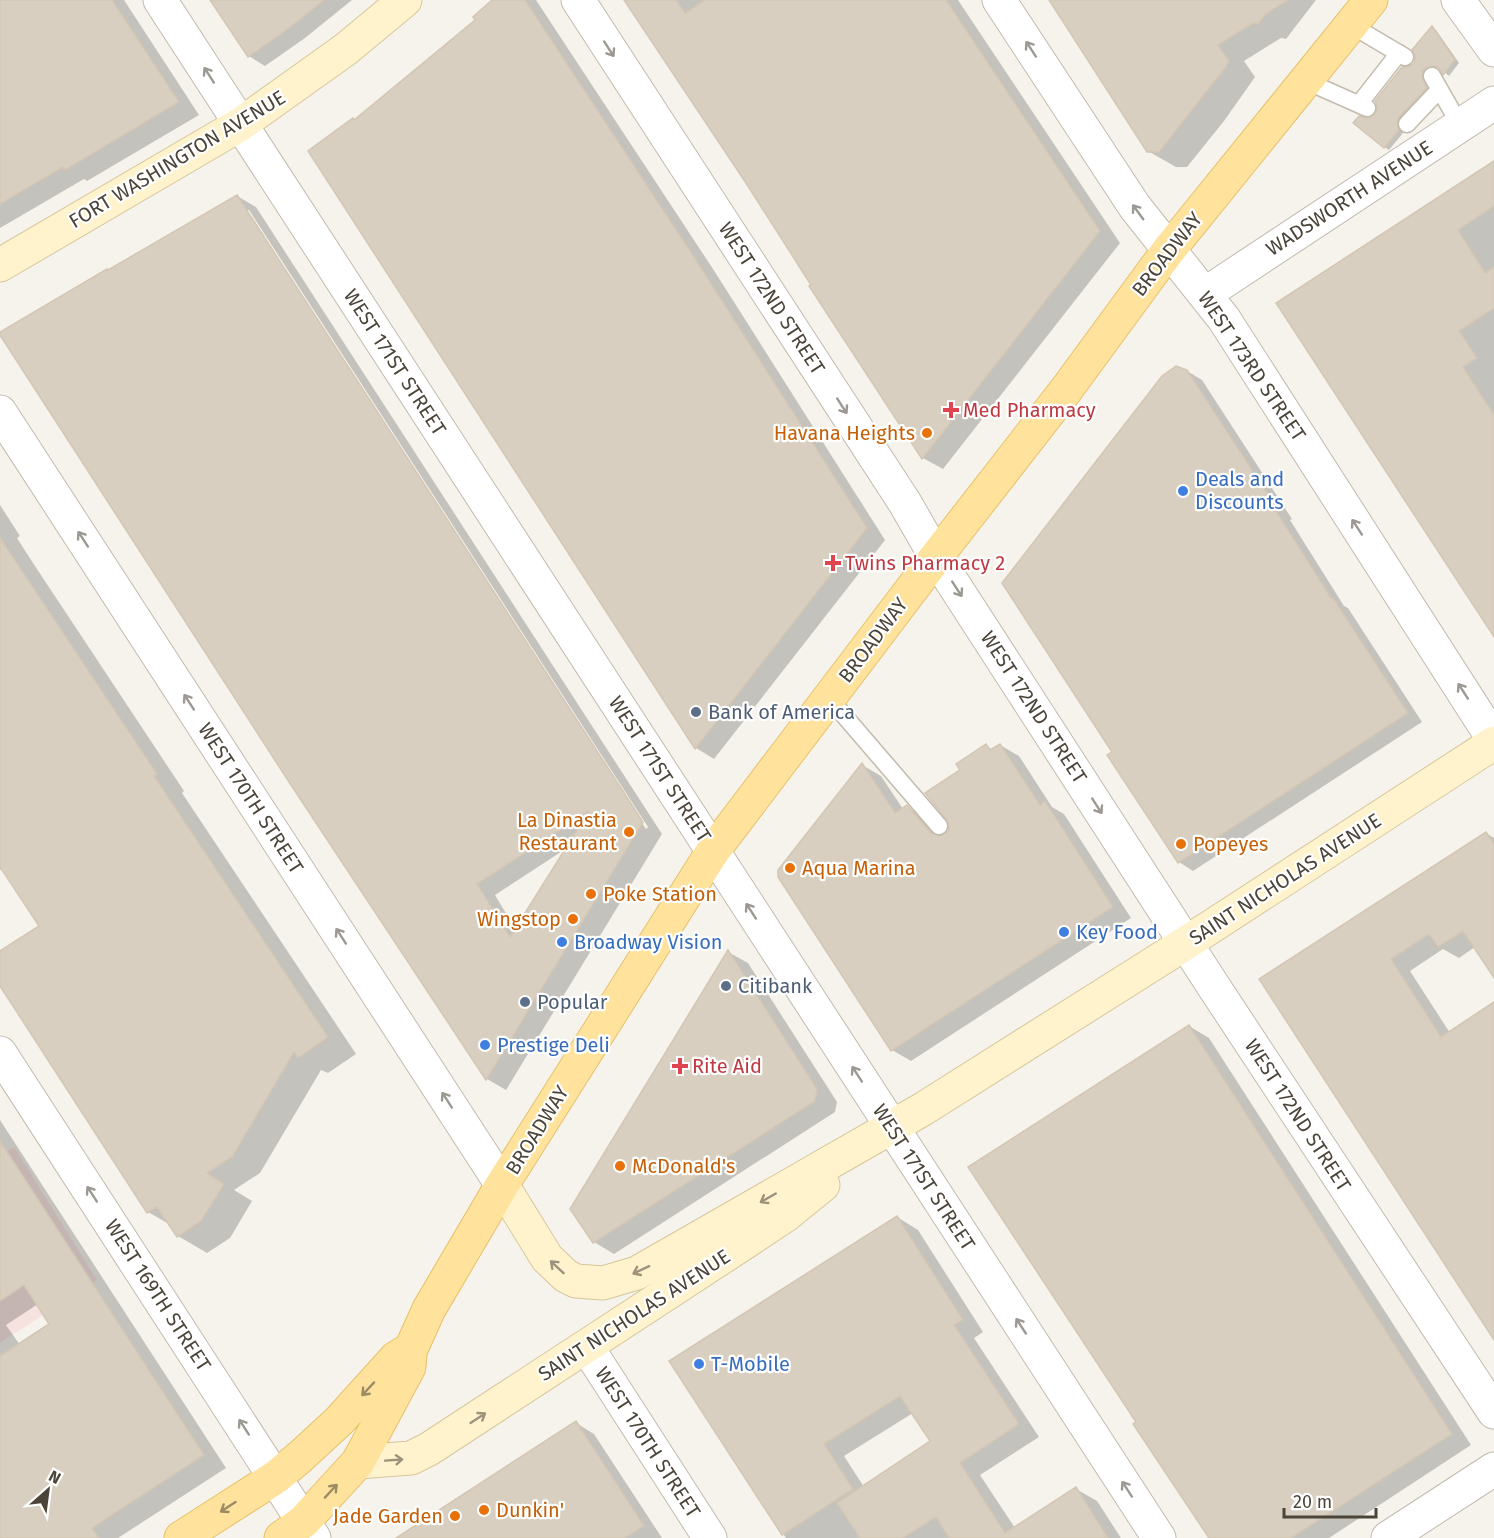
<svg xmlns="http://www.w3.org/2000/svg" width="1494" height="1538" font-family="'Fira Sans',sans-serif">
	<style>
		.medical { fill: #f6e3e0 }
		.shadow { fill: #0003; fill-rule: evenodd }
		.building { fill: #d8cfc1; stroke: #d3c7b4; stroke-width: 1.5; fill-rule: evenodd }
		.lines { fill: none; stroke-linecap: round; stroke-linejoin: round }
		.service-casing { stroke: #c2bbae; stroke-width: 19 }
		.minor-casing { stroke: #c2bbae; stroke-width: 35 }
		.tertiary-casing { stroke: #c2bbae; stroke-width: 35 }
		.secondary-casing { stroke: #d6c79b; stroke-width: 35 }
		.primary-casing { stroke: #e6c16a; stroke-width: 35 }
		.service { stroke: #fff; stroke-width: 16 }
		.minor { stroke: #fff; stroke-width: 33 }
		.tertiary { stroke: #fff; stroke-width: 33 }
		.secondary { stroke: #fff3cd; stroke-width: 33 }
		.primary { stroke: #ffe39c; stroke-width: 33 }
		.oneway { stroke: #9c9892 }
		.oneway2 { stroke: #9c937c }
		.oneway3 { stroke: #9c8c66 }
		.health-dot { fill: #e0444e; stroke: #fff; stroke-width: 2 }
		.food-dot { fill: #e8710a; stroke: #fff; stroke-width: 2 }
		.shop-dot { fill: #3f7fe0; stroke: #fff; stroke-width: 2 }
		.service-dot { fill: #5c6f8a; stroke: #fff; stroke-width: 2 }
		.labels { text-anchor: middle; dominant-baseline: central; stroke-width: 4.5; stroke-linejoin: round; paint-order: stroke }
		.street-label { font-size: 20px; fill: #4b4439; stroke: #fff }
		.health-label { font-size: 20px; fill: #be3a42; stroke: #fff; text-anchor: start }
		.food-label { font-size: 20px; fill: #c56008; stroke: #fff; text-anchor: start }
		.shop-label { font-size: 20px; fill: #366cbe; stroke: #fff; text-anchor: start }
		.service-label { font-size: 20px; fill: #4e5e75; stroke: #fff; text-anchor: start }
	</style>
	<rect width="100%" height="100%" fill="#f6f3ec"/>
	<path class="medical" d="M 14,1147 L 97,1280 L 0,1343 L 0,1156 Z"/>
	<path class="shadow" d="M 0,0 L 124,0 L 199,115 L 87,181 L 84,179 L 0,228 Z
		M 212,0 L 352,0 L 305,38 L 265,66 L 249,56 Z
		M 494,0 L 536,0 L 713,269 L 885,540 L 714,759 L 696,748 L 310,152 L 355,121 L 477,20 Z
		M 626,0 L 958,0 L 1120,243 L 943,469 L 923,458 L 813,285 Z
		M 1050,0 L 1316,0 L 1286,39 L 1281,38 L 1244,61 L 1255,77 L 1224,121 L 1187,167 L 1176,167 L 1148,151 Z
		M 1432,28 L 1436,30 L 1459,63 L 1449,76 L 1438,67 L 1428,73 L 1426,80 L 1431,91 L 1401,125 L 1403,133 L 1389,150 L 1384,147 L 1369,120 L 1378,114 L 1415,64 Z
		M 1494,162 L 1494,635 L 1278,303 Z
		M 237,196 L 256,207 L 662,834 L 506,1090 L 487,1079 L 278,762 ZM 245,210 L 249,210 L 648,827 L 646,829 ZM 567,848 L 516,930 L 495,895 Z
		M 1187,371 L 1202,380 L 1292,519 L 1290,520 L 1344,606 L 1348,608 L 1422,722 L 1193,871 L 1179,862 L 1114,752 Z
		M 0,505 L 20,536 L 17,538 L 31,560 L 184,791 L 182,793 L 356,1054 L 328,1073 L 321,1070 L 260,1173 L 234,1190 L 252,1201 L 230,1238 L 207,1253 L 178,1236 L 171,1225 L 148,1212 L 0,983 L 0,953 L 41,926 L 3,868 L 0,870 Z
		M 1000,745 L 1019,756 L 1052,807 L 1064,814 L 1131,918 L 911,1061 L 892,1050 L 862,765 L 881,776 L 903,809 L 907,807 L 926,818 L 942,836 L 947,835 L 962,771 L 986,746 L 993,750 Z
		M 1486,833 L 1494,838 L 1494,975 L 1475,947 L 1459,958 L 1443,949 L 1410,971 L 1450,1033 L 1494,1004 L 1494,1337 L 1261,979 Z
		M 728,952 L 748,963 L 837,1102 L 835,1112 L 614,1254 L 594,1242 Z
		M 1189,1026 L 1209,1038 L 1471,1445 L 1329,1538 L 1211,1538 L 1138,1422 Z
		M 0,1120 L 226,1468 L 118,1538 L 0,1538 ZM 38,1304 L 51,1325 L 20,1345 L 6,1325 Z
		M 897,1217 L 918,1230 L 983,1332 L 974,1338 L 1039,1437 L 980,1475 L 1015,1528 L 1076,1489 L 1097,1501 L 1121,1538 L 786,1538 L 671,1361 ZM 913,1413 L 932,1441 L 864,1487 L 844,1456 Z
		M 576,1423 L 594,1434 L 662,1538 L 399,1538 Z"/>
	<path class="building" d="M 0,0 L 112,0 L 179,102 L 65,170 L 63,167 L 0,204 Z
		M 210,0 L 324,0 L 288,29 L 248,57 Z
		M 492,0 L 525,0 L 694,257 L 867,528 L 695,749 L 308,151 L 353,118 L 354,120 L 475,20 L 473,17 Z
		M 624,0 L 676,0 L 685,13 L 705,0 L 946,0 L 1100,231 L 922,459 L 809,286 L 811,285 L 746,183 Z
		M 1049,0 L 1288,0 L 1266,14 L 1258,24 L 1253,23 L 1218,45 L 1229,61 L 1225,68 L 1159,152 L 1147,152 Z
		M 1432,26 L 1455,60 L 1443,75 L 1438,67 L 1433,66 L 1423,70 L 1422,77 L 1427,88 L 1399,117 L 1397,122 L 1399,130 L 1384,148 L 1353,123 L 1359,116 L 1369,118 L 1376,113 L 1377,106 L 1375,101 L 1402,67 L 1410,66 L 1414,63 L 1415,57 L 1412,50 Z
		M 1494,161 L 1494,206 L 1458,230 L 1485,273 L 1494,267 L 1494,308 L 1459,331 L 1477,358 L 1463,367 L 1494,415 L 1494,637 L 1276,303 Z
		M 237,195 L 643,822 L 486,1080 L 289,782 L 0,335 L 0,332 L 107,269 L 108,270 ZM 589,811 L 510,937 L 477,884 Z
		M 1176,366 L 1187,370 L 1278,510 L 1276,511 L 1331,598 L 1333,598 L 1408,713 L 1178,863 L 1107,755 L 1112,752 L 1002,583 L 1162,376 Z
		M 0,538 L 157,774 L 154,776 L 328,1037 L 298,1058 L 294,1052 L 232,1157 L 207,1173 L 224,1184 L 201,1221 L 177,1237 L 157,1207 L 147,1213 L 0,986 L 0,951 L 39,926 L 0,867 Z
		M 986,744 L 990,750 L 1000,744 L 1040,805 L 1045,801 L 1113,907 L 891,1051 L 778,877 L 778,870 L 862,763 L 895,813 L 907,805 L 931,833 L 940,836 L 945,834 L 949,829 L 947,820 L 925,793 L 960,770 L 956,764 Z
		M 1486,832 L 1494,844 L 1494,978 L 1463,931 L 1438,947 L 1429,934 L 1391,959 L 1441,1037 L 1494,1002 L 1494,1340 L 1259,979 Z
		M 728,950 L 817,1089 L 815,1101 L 593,1243 L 570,1209 Z
		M 1189,1025 L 1452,1434 L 1291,1538 L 1209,1538 L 1133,1424 L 1136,1422 L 968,1167 Z
		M 0,1141 L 204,1455 L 92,1528 L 99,1538 L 0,1538 L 0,1356 L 49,1324 L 24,1285 L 0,1301 Z
		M 897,1216 L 963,1320 L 954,1325 L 1019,1424 L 960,1463 L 1005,1533 L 1076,1487 L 1108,1538 L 949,1538 L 936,1517 L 903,1538 L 860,1538 L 837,1503 L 930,1441 L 900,1396 L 824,1444 L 853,1489 L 782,1535 L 669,1361 Z
		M 576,1421 L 644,1526 L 625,1538 L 396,1538 Z"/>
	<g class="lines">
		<g class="service-casing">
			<path id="service" d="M 1351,25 L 1405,57
				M 1432,76 L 1460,125
				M 1306,81 L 1367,108
				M 1359,104 L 1399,53
				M 1407,124 L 1439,90
				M 829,698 L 939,826"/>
		</g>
		<g class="minor-casing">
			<path id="minor" d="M 160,0 L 1159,1538
				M 578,0 L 905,503 L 936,557 L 1214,987 L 1494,1412
				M 999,0 L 1135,207 L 1224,319 L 1494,740
				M 1458,0 L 1494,50
				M 0,412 L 502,1185
				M 0,1053 L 314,1538
				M 587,1347 L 710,1538"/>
		</g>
		<g class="tertiary-casing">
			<path id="tertiary" d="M 1205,294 L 1494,103
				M 1388,1538 L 1494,1469"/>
		</g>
		<g class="secondary-casing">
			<path id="secondary" d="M 0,265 L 241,124 L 346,49 L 405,0
				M 502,1185 L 547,1258 L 566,1276 L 576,1281 L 603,1283 L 637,1273 L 923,1109 L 1186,943 L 1494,743
				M 358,1462 L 411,1458 L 429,1449 L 744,1243 L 786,1215 L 823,1185"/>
		</g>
		<g class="primary-casing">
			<path id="primary" d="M 181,1538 L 276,1477 L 300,1457 L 339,1421 L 396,1358 L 411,1349 L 429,1309 L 502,1185 L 713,851 L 936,557 L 1066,390 L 1168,251 L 1371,0
				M 281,1538 L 304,1521 L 358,1462 L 409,1367 L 410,1354"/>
		</g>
		<use href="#service" class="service"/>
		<use href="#minor" class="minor"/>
		<use href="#tertiary" class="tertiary"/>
		<use href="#secondary" class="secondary"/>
		<use href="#primary" class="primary"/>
	</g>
	<defs><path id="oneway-shaft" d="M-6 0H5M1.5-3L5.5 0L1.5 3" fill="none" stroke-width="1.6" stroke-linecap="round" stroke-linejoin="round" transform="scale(1.5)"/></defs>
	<g class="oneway">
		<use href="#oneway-shaft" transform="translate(609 49) rotate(57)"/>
		<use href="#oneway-shaft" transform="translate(1031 49) rotate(-123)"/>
		<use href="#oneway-shaft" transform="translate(209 75) rotate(-123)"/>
		<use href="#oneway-shaft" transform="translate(1138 212) rotate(-126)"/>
		<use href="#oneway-shaft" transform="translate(842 406) rotate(57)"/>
		<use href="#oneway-shaft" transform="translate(1357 527) rotate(-123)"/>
		<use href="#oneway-shaft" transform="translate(83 539) rotate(-123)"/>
		<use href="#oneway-shaft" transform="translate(957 589) rotate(57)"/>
		<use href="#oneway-shaft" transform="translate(1463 691) rotate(-123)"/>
		<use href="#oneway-shaft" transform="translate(189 702) rotate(-123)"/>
		<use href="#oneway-shaft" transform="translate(1097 806) rotate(57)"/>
		<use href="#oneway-shaft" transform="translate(751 911) rotate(-123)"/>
		<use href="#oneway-shaft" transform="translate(341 936) rotate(-123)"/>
		<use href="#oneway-shaft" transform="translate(857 1074) rotate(-123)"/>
		<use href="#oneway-shaft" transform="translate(447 1100) rotate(-123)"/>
		<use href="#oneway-shaft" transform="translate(92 1194) rotate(-123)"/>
		<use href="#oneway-shaft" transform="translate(1021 1326) rotate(-123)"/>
		<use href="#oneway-shaft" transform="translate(244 1427) rotate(-123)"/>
		<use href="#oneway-shaft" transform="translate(1127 1489) rotate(-123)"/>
	</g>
	<g class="oneway2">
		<use href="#oneway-shaft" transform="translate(768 1198) rotate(150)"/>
		<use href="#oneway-shaft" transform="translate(557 1267) rotate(-137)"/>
		<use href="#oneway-shaft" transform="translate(641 1270) rotate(155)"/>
		<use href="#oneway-shaft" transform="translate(478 1418) rotate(-33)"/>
		<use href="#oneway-shaft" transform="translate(394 1460) rotate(-4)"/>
	</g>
	<g class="oneway3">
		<use href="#oneway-shaft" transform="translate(368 1389) rotate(133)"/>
		<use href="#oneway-shaft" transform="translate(331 1491) rotate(-47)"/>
		<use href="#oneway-shaft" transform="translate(228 1507) rotate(147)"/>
	</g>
	<g class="health-dot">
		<path d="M948 401h6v6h6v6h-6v6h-6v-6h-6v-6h6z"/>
		<path d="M830 554h6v6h6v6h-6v6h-6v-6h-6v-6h6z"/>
		<path d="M677 1057h6v6h6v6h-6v6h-6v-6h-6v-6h6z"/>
	</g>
	<g class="food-dot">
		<circle cx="927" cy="433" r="6"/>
		<circle cx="629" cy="832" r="6"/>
		<circle cx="1181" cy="844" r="6"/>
		<circle cx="790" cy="868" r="6"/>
		<circle cx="591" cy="894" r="6"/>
		<circle cx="573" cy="919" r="6"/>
		<circle cx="620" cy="1166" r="6"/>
		<circle cx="484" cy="1510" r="6"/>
		<circle cx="455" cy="1516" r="6"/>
	</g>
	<g class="shop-dot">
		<circle cx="1183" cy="491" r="6"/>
		<circle cx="1064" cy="932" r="6"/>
		<circle cx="562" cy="942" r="6"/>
		<circle cx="485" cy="1045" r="6"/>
		<circle cx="699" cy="1364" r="6"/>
	</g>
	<g class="service-dot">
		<circle cx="696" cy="712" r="6"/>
		<circle cx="726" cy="986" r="6"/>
		<circle cx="525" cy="1002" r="6"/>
	</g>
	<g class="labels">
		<g class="street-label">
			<text transform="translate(177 159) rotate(-31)">FORT WASHINGTON AVENUE</text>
			<text transform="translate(1349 198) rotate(-33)">WADSWORTH AVENUE</text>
			<text transform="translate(1167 254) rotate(-52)">BROADWAY</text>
			<text transform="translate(772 298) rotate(57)">WEST 172ND STREET</text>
			<text transform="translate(395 362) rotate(57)">WEST 171ST STREET</text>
			<text transform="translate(1252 366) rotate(56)">WEST 173RD STREET</text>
			<text transform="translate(873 640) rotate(-53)">BROADWAY</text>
			<text transform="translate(1034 707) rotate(57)">WEST 172ND STREET</text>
			<text transform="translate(660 769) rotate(57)">WEST 171ST STREET</text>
			<text transform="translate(251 798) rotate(57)">WEST 170TH STREET</text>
			<text transform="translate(1285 879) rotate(-33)">SAINT NICHOLAS AVENUE</text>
			<text transform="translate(1298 1115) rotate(57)">WEST 172ND STREET</text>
			<text transform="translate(537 1130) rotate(-58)">BROADWAY</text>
			<text transform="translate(924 1177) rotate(57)">WEST 171ST STREET</text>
			<text transform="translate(158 1295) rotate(57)">WEST 169TH STREET</text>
			<text transform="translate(634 1315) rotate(-33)">SAINT NICHOLAS AVENUE</text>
			<text transform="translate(648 1442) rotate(57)">WEST 170TH STREET</text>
		</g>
		<g class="health-label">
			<text x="963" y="410">Med Pharmacy</text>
			<text x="845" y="563">Twins Pharmacy 2</text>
			<text x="692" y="1066">Rite Aid</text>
		</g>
		<g class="food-label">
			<text x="915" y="433" text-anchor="end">Havana Heights</text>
			<text x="617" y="820" text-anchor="end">La Dinastia<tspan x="617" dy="23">Restaurant</tspan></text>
			<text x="1193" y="844">Popeyes</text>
			<text x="802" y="868">Aqua Marina</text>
			<text x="603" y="894">Poke Station</text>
			<text x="561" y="919" text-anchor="end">Wingstop</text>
			<text x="632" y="1166">McDonald's</text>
			<text x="496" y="1510">Dunkin'</text>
			<text x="443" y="1516" text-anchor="end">Jade Garden</text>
		</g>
		<g class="shop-label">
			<text x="1195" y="479">Deals and<tspan x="1195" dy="23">Discounts</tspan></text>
			<text x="1076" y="932">Key Food</text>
			<text x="574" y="942">Broadway Vision</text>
			<text x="497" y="1045">Prestige Deli</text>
			<text x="711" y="1364">T-Mobile</text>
		</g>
		<g class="service-label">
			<text x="708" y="712">Bank of America</text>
			<text x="738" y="986">Citibank</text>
			<text x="537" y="1002">Popular</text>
		</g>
	</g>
	<g transform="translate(48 1490) rotate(28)" stroke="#ffffff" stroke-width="4.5" paint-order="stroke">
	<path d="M0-4.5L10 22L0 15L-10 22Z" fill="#4b4439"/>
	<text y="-9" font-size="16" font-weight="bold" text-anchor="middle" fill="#4b4439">N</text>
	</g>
	<path d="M1284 1508v9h92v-9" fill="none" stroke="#4b4439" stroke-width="3"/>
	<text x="1293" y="1508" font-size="18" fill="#4b4439" stroke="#ffffff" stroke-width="4.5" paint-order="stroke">20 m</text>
</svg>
